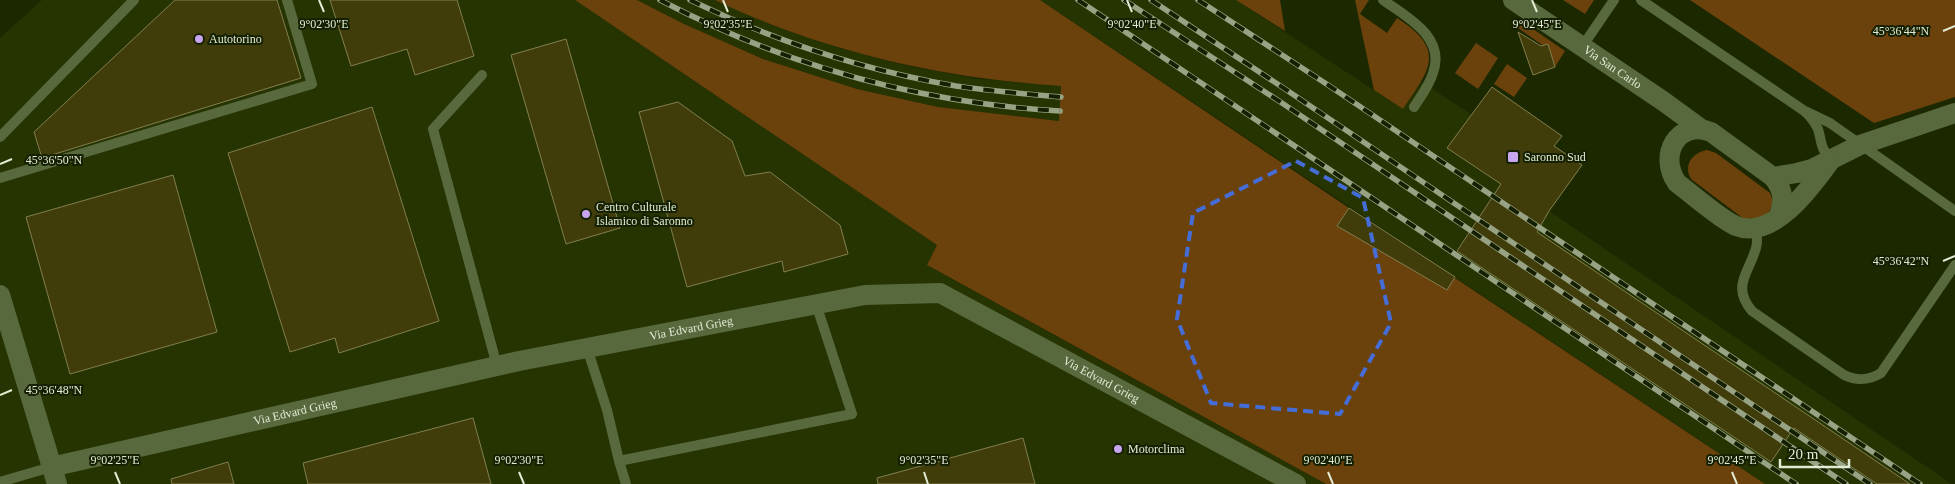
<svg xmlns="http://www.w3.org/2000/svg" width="1955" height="484" font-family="Georgia,serif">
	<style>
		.built { fill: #253400 }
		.green { fill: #6b410c }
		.building { fill: #403d0b; stroke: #827f4f }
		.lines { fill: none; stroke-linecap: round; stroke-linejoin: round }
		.service { stroke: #59693e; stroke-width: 10 }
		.minor { stroke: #59693e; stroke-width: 20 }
		.rail-casing { stroke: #97a384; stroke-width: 5.5 }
		.rail { stroke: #151f01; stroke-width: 4; stroke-dasharray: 11; stroke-linecap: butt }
		.marked { fill: none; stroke: #446dd7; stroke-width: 4; stroke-dasharray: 10 6; stroke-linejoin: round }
		.ticks { fill: none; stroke: #e1ebd3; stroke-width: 2 }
		.poi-dot { fill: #c8a6ef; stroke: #151f01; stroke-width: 2 }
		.labels { text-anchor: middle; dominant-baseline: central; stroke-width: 4; stroke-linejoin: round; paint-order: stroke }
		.poi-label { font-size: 12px; fill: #e1ebd3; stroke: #151f01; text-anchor: start }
		.street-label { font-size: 12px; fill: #e1ebd3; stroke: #151f01 }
		.ticks-label { font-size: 12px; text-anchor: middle; fill: #e1ebd3; stroke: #151f01; stroke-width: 4; stroke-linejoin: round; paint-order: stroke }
	</style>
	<rect width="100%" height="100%" fill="#1c2900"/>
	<path class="built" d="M 42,0 L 575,0 L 938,245 L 928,266 L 1326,484 L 0,484 L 0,38 Z
		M 637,0 L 715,0 L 796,34 L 842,49 L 908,66 L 980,79 L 1062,86 L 1060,121 L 938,107 L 857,89 L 763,59 L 684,24 Z
		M 1040,0 L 1236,0 L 1403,109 L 1422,82 L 1472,115 L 1483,99 L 1582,165 L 1549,211 L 1952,484 L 1765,484 Z"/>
	<path class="green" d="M 575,0 L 637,0 L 684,24 L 763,59 L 857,89 L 938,107 L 1059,121 L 1061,86 C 941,78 824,52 715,0 L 1040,0 L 1349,208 L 1337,226 L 1434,264 L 1765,484 L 1326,484 L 927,265 L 937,245 Z
		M 1236,0 L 1280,0 L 1285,31 Z
		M 1355,0 L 1369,0 L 1360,14 L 1387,33 L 1397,18 C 1447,50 1430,69 1403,109 L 1374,90 Z
		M 1563,0 L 1594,0 L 1585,14 Z
		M 1690,0 L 1955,0 L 1955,97 L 1874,123 Z
		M 1523,22 L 1565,51 L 1555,67 L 1548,45 L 1544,46 L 1518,28 Z
		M 1476,43 L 1498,58 L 1478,89 L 1455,73 Z
		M 1507,64 L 1527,78 L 1514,97 L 1494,84 Z
		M 1707,150 L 1716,153 L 1770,193 C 1775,203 1771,211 1764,218 L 1744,219 L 1691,179 C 1683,165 1692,153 1707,150 Z"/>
	<path class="building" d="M 175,0 L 277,0 L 301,78 L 42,158 L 34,132 Z
		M 330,0 L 457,0 L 474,56 L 415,75 L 407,49 L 351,66 Z
		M 1518,32 L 1541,46 L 1548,44 L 1555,67 L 1533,75 Z
		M 566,39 L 620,228 L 566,244 L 511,55 Z
		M 1492,87 L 1562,136 L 1554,146 L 1582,165 L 1549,211 L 1537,232 L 1910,484 L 1877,484 L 1794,428 L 1771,462 L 1457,251 L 1501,184 L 1447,148 Z
		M 678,102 L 732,141 L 745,176 L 770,172 L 840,225 L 848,254 L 784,272 L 782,261 L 687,287 L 639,112 Z
		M 372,107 L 439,321 L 339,353 L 335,338 L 290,352 L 228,153 Z
		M 173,175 L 217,332 L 70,374 L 26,217 Z
		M 1349,208 L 1455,277 L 1447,290 L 1337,226 Z
		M 473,418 L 491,484 L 308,484 L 303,463 Z
		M 1023,438 L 1035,484 L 878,484 L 877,478 Z
		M 228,462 L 234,484 L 172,484 L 171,479 Z"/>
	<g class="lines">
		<path class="service" d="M 1383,0 C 1407,17 1446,37 1433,73 C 1429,86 1421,96 1414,107
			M 1641,0 L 1803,110 C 1809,115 1814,121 1818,129 C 1822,141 1820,155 1835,157
			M 1582,47 L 1614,0
			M 482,75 L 433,129 L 497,366
			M 1805,111 L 1830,123 L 1955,211
			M 0,137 L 134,0
			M 0,178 L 312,84 L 287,0
			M 1756,228 C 1757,235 1758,242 1756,248 C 1749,273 1731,286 1752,311 L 1844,375 C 1857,381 1868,381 1881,373 L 1955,265
			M 587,348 L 607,410 L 619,461 L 852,414 L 816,304
			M 619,461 L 626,484
			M 0,482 L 51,467"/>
		<g class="minor">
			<path id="s1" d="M 1513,0 L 1663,101 L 1700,128"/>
			<path d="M 1773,177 L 1797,173 L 1812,169 L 1860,145 L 1955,113"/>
			<path d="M 1779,216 C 1784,200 1784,190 1773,177 L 1711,132 C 1677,119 1658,156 1677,183 C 1692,194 1720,219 1736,226 C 1773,241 1812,186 1830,161"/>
			<path d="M 0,295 L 57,484"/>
			<path id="s2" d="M 51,467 L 519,361 L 865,295 L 940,293 L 1296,484"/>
		</g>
		<g class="rail-casing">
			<path id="rail" d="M 660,0 C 784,65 920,103 1060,111
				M 690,0 C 774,41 863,70 956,86 C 991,91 1026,94 1061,97
				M 1078,0 L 1796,484
				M 1124,0 L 1279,101 L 1846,484
				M 1151,0 L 1288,91 L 1870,484
				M 1198,0 L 1328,85 L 1920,484"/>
		</g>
		<use href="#rail" class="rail"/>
	</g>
	<path class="marked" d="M 1296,161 L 1363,198 L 1391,323 L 1340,414 L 1211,403 L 1177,319 L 1193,213 Z"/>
	<path class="ticks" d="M 319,0 L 324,12M 723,0 L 728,12M 1127,0 L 1132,12M 1532,0 L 1537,12M 1943,31 L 1955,26M 0,164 L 12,159M 1943,261 L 1955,256M 0,395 L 12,390M 115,472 L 120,484M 519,472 L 524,484M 924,472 L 928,484M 1328,472 L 1333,484M 1732,472 L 1737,484"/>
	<g class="poi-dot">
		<circle cx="199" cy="39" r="5"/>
		<rect x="1507" y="151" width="12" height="12" rx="2.5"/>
		<circle cx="586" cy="214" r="5"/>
		<circle cx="1118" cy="449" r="5"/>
	</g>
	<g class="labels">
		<g class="poi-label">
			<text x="209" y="39">Autotorino</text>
			<text x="1524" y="157">Saronno Sud</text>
			<text x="596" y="207">Centro Culturale<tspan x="596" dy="14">Islamico di Saronno</tspan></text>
			<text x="1128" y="449">Motorclima</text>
		</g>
		<g class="street-label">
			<text stroke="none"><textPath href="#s1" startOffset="120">Via San Carlo</textPath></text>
			<text stroke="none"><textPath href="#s2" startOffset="655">Via Edvard Grieg</textPath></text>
			<text stroke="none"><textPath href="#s2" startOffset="1090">Via Edvard Grieg</textPath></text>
			<text stroke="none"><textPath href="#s2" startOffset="250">Via Edvard Grieg</textPath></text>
		</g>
	</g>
	<g class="ticks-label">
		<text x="324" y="28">9°02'30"E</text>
		<text x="728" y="28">9°02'35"E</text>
		<text x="1132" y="28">9°02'40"E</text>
		<text x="1537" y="28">9°02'45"E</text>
		<text x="1901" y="35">45°36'44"N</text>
		<text x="54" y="164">45°36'50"N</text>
		<text x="1901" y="265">45°36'42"N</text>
		<text x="54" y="394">45°36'48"N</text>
		<text x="115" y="464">9°02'25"E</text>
		<text x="519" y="464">9°02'30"E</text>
		<text x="924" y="464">9°02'35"E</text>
		<text x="1328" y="464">9°02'40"E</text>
		<text x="1732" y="464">9°02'45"E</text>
	</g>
	<path d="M1780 459v8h69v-8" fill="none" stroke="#e1ebd3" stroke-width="2.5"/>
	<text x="1788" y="459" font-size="15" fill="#e1ebd3" stroke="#151f01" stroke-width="4" paint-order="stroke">20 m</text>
</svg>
